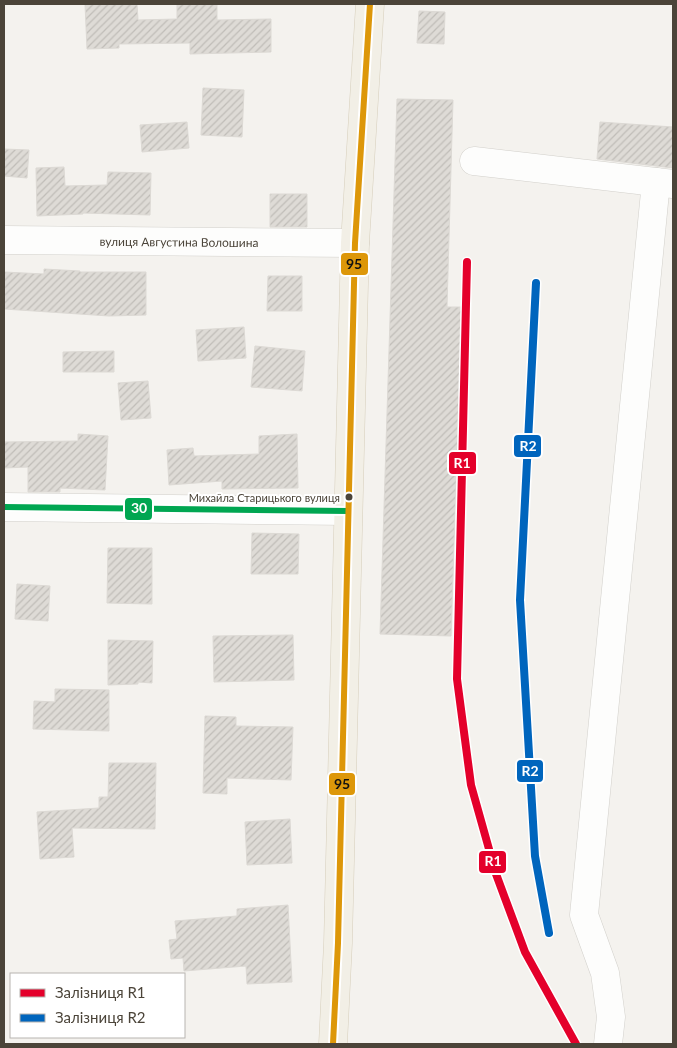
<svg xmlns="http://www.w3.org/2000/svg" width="677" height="1048" font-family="Lato,sans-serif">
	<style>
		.building { fill: url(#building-hatch); stroke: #dcd9d4 }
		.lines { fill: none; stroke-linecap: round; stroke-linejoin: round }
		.minor-casing { stroke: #d2d0cb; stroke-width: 29 }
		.major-casing { stroke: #d6cebb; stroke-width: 29 }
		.minor { stroke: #fdfdfc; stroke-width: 28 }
		.major { stroke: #f2efe6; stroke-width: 28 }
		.bus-1-casing { stroke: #fff; stroke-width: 10 }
		.bus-2-casing { stroke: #fff; stroke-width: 10 }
		.bus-1 { stroke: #00a651; stroke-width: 6 }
		.bus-2 { stroke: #dd9709; stroke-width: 6 }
		.rail-1-casing { stroke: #fff; stroke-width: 11 }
		.rail-2-casing { stroke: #fff; stroke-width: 11 }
		.rail-1 { stroke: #e4002b; stroke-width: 8 }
		.rail-2 { stroke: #0065bd; stroke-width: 8 }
		.bus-dot { fill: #4b4439; stroke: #fff; stroke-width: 2 }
		.labels { text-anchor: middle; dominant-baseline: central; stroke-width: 4; stroke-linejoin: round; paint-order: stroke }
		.bus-label { font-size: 11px; fill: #4b4439; stroke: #fff; text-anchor: end }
		.street-label { font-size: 12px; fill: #4b4439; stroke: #fff }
		.line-badge { stroke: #fff; stroke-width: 2 }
		.badge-label { font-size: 14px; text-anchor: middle; font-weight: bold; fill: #fff }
		.pale-badge-label { font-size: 14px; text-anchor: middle; font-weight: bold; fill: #111 }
	</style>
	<defs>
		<pattern id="building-hatch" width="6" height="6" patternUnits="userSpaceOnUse" patternTransform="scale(1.25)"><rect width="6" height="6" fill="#dedbd6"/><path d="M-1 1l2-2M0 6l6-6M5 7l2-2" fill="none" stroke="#c0bdb8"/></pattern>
	</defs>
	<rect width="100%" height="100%" fill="#f4f2ee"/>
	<path class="building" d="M 85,4 L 137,4 L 138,20 L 177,19 L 177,4 L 217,4 L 217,20 L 271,19 L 271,52 L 190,54 L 190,43 L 119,44 L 119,48 L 87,49 Z
		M 419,11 L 445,12 L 444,44 L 417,43 Z
		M 203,88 L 244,90 L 242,137 L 201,135 Z
		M 397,99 L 453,100 L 447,307 L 462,307 L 451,636 L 380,634 Z
		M 187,122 L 189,148 L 142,152 L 140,125 Z
		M 600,122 L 673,127 L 673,168 L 597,159 Z
		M 4,149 L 29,150 L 27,178 L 4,176 Z
		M 64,167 L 65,186 L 107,185 L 108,172 L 151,173 L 150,215 L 83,213 L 83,214 L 37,216 L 36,168 Z
		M 270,194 L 307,194 L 307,227 L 270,227 Z
		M 44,269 L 80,271 L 80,272 L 146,272 L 146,315 L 109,316 L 4,309 L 4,272 L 44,274 Z
		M 268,276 L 302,276 L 302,311 L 267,311 Z
		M 244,327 L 246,358 L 198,361 L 196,330 Z
		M 255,346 L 305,351 L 302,391 L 251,387 Z
		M 114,351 L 114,372 L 63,372 L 63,352 Z
		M 148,381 L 151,418 L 121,420 L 118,383 Z
		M 78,434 L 108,436 L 105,490 L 60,488 L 60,492 L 28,492 L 28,467 L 4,468 L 4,442 L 78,441 Z
		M 297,434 L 298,488 L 222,489 L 222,481 L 169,485 L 167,450 L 193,448 L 194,456 L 259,454 L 259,436 Z
		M 252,533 L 299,534 L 298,574 L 251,574 Z
		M 108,548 L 152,548 L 152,604 L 107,603 Z
		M 17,584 L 50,586 L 48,621 L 15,619 Z
		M 293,635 L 294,680 L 214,682 L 213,636 Z
		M 108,640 L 153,641 L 152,683 L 138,682 L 138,684 L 108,685 Z
		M 55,689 L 109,690 L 109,731 L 33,729 L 34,701 L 55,702 Z
		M 205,716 L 236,717 L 236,726 L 293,727 L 291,780 L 227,778 L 227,794 L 203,793 Z
		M 109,763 L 156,763 L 155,829 L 72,828 L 74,857 L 40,859 L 37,812 L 99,808 L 99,797 L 108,797 Z
		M 290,819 L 292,863 L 247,865 L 245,822 Z
		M 288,905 L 292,982 L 247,984 L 246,966 L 184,971 L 183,958 L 171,959 L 169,940 L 177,939 L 175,921 L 237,916 L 237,909 Z"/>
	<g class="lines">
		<g class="minor-casing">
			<g id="minor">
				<path d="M 474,161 L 673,184"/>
				<path id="s1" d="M 4,240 L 355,243"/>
				<path d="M 4,507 L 348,511"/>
				<path d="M 608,1044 L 611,1017 L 605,973 L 584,915 L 656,182"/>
			</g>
		</g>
		<g class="major-casing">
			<path id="major" d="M 333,1044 L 338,943 L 355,243 L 370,4"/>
		</g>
		<use href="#minor" class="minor"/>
		<use href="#major" class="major"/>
		<g class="bus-1-casing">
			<path id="bus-1" d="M 4,507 L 348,511"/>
		</g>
		<g class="bus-2-casing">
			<path id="bus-2" d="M 333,1044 L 338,943 L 355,243 L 370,4"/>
		</g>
		<use href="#bus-1" class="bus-1"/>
		<use href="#bus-2" class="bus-2"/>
		<g class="rail-1-casing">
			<path id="rail-1" d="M 467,262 L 457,679 L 471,785 L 496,874 L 525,952 L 576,1044"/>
		</g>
		<g class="rail-2-casing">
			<path id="rail-2" d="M 536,283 L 520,600 L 535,856 L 549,933"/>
		</g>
		<use href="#rail-1" class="rail-1"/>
		<use href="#rail-2" class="rail-2"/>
	</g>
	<circle class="bus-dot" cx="349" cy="497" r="4.5"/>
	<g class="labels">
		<g class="bus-label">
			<text x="340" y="497">Михайла Старицького вулиця</text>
		</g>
		<g class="street-label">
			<text stroke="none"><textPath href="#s1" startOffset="175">вулиця Августина Волошина</textPath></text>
		</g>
	</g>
	<g class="line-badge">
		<rect x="340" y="252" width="29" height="24" rx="5" fill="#dd9709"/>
		<rect x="513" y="434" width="29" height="24" rx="5" fill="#0065bd"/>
		<rect x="448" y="451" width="29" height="24" rx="5" fill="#e4002b"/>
		<rect x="124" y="497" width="29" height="24" rx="5" fill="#00a651"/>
		<rect x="516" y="759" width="28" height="24" rx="5" fill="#0065bd"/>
		<rect x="328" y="772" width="28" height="24" rx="5" fill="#dd9709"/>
		<rect x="478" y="850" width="29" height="24" rx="5" fill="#e4002b"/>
	</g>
	<g class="badge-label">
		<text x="528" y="451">R2</text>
		<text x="462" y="468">R1</text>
		<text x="139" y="513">30</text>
		<text x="530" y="776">R2</text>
		<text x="493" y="866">R1</text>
	</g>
	<g class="pale-badge-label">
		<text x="354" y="269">95</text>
		<text x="342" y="789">95</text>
	</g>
	<rect width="677" height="1048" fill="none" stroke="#4b4439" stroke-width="10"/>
	<rect x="10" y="973" width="175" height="65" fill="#ffffff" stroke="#b7b4b0"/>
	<rect x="20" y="989" width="25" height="8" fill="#e4002b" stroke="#b7b4b0"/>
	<text x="55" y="998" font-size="15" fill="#4b4439">Залізниця R1</text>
	<rect x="20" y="1014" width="25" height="8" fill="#0065bd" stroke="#b7b4b0"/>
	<text x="55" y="1023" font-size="15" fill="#4b4439">Залізниця R2</text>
</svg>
